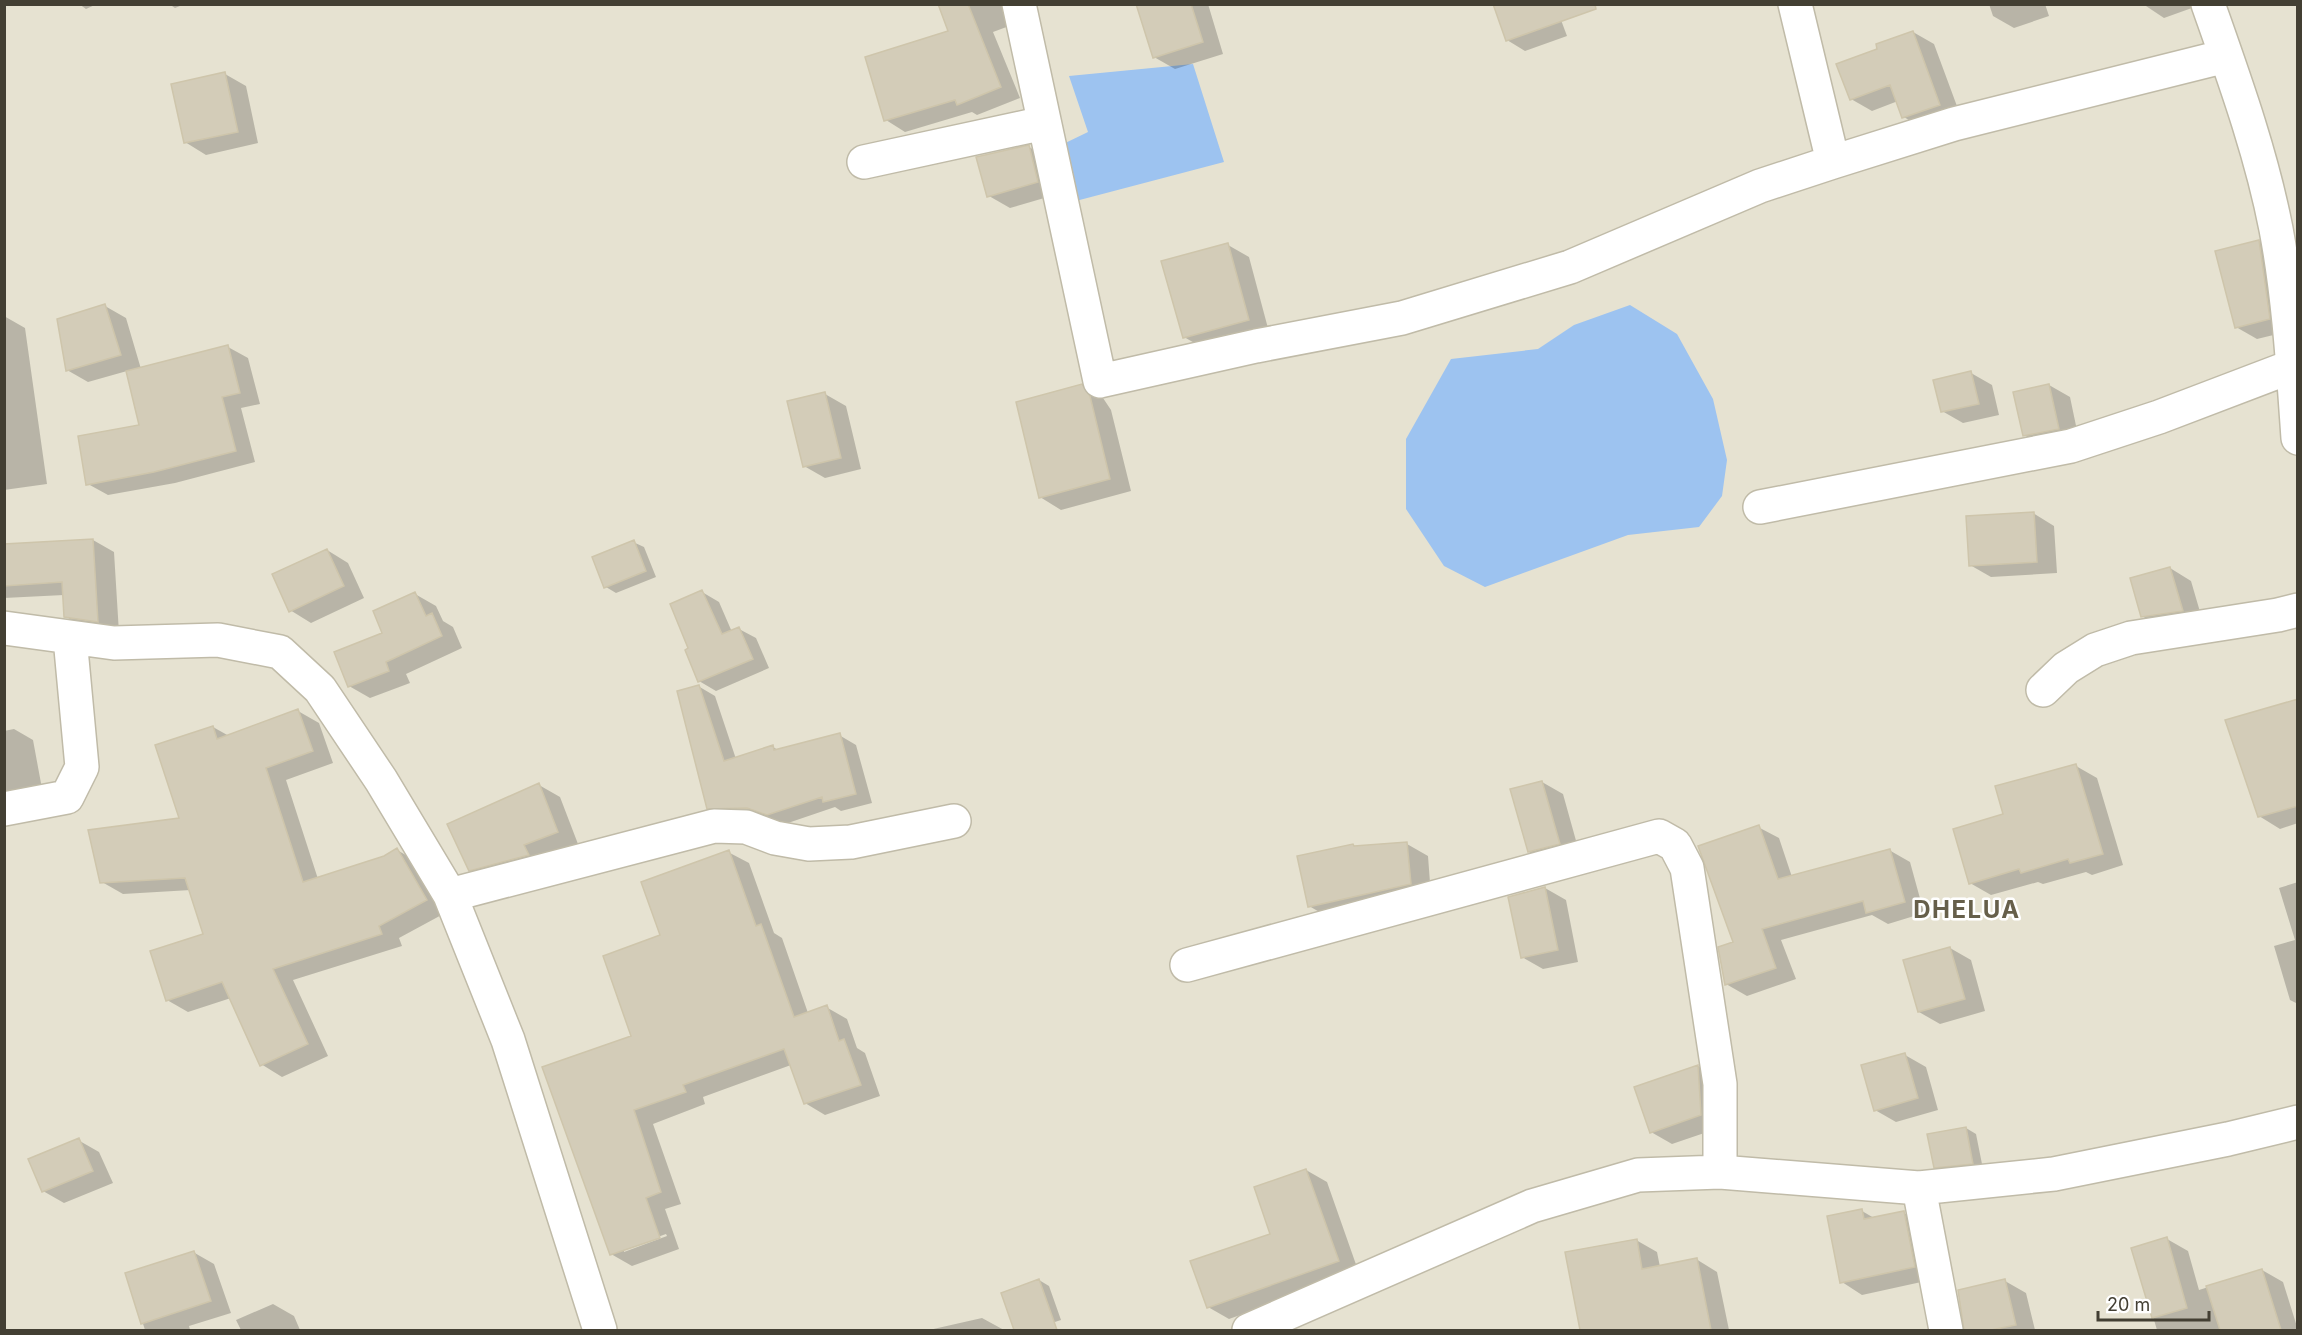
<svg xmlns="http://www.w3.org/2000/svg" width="2302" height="1335" font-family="Inter,sans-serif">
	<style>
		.residential { fill: #e6e2d1 }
		.water { fill: #9dc3f0 }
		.shadow { fill: #0003; fill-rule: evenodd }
		.building { fill: #d3ccb8; stroke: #cec5ab; stroke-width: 1.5 }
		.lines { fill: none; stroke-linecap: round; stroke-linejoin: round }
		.street-casing { stroke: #c0bba8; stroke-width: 36 }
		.street { stroke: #fff; stroke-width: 33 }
		.labels { text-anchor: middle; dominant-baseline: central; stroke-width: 5; stroke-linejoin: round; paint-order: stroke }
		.district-label { font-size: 24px; font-weight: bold; letter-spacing: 1.5px; fill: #665f4a; stroke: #fff }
	</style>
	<rect width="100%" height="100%" fill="#f2efe3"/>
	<path class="residential" d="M 5,5 L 2297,5 L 2297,1330 L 5,1330 Z"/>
	<path class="water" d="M 1193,64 L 1224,162 L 1072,202 L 1057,147 L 1088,132 L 1069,76 Z
		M 1630,305 L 1677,334 L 1713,399 L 1727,460 L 1722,496 L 1699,527 L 1628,535 L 1485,587 L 1444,566 L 1406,509 L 1406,439 L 1451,359 L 1538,349 L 1574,325 Z"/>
	<path class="shadow" d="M 79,4 L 97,4 L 86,9 Z
		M 169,4 L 185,4 L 175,8 Z
		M 939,4 L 1014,4 L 1020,22 L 993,32 L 1020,98 L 977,115 L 972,112 L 905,132 L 886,120 L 950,32 Z
		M 1138,4 L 1208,4 L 1223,54 L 1175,69 L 1154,57 Z
		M 1555,4 L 1567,36 L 1525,51 L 1507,40 Z
		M 1989,4 L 2045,4 L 2049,16 L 2014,28 L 1993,16 Z
		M 2143,4 L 2203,4 L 2164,18 Z
		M 1913,32 L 1934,44 L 1961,117 L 1925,130 L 1904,117 L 1898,101 L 1872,111 L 1851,99 L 1879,50 Z
		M 225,74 L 246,86 L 258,143 L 206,155 L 185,142 Z
		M 1029,147 L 1050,159 L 1058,194 L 1010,208 L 989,196 Z
		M 2259,241 L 2280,253 L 2290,331 L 2257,339 L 2236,327 Z
		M 1228,245 L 1249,257 L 1269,332 L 1205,349 L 1184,337 Z
		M 105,306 L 126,318 L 141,369 L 228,347 L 248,358 L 260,404 L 241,408 L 255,462 L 175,483 L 108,495 L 88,484 L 141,426 L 127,371 L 88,382 L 67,370 Z
		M 4,316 L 25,328 L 47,484 L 4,490 Z
		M 1971,373 L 1992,385 L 1999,415 L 1963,423 L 1942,411 Z
		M 2049,385 L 2070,397 L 2079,440 L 2045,447 L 2024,435 Z
		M 1081,386 L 1103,398 L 1111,410 L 1131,491 L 1061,510 L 1040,497 Z
		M 825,394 L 846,406 L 861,469 L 825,478 L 804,466 Z
		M 2033,513 L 2054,526 L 2057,573 L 1991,577 L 1970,565 Z
		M 93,540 L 114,552 L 119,633 L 86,629 L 65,616 L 64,595 L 4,598 L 4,545 Z
		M 633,542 L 644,547 L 656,577 L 616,593 L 606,587 Z
		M 327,550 L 348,563 L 364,598 L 311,623 L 290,610 Z
		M 2170,568 L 2191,581 L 2203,622 L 2163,629 L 2142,616 Z
		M 702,592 L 719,602 L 732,632 L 739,629 L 756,638 L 769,668 L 716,691 L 699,681 L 690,649 Z
		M 415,594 L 436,606 L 443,621 L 453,627 L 462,648 L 406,674 L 410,683 L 370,698 L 349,686 Z
		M 698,686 L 715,696 L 736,759 L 773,747 L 778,750 L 839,735 L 856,745 L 872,803 L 841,811 L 835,807 L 785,824 L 765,817 L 725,817 L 708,808 Z
		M 2298,700 L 2298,823 L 2280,829 L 2259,816 Z
		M 298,711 L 319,723 L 333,763 L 286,780 L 318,879 L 384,857 L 397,850 L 418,862 L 447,912 L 399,938 L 402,946 L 293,980 L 328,1056 L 282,1077 L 261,1064 L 231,998 L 188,1012 L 167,1000 L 205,935 L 191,890 L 123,894 L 102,882 L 181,819 L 213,727 L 229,736 Z
		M 14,729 L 33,740 L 43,794 L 4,801 L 4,731 Z
		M 2076,766 L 2097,778 L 2123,865 L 2092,875 L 2086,872 L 2043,884 L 2038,882 L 1991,895 L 1970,883 L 2005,815 Z
		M 1542,782 L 1563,794 L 1580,855 L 1550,864 L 1529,852 Z
		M 539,785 L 560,797 L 578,844 L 491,882 L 470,870 Z
		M 1758,827 L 1779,838 L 1792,877 L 1889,850 L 1910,862 L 1924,913 L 1888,924 L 1872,915 L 1781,940 L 1796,979 L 1747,996 L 1726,984 Z
		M 1407,844 L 1428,856 L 1431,896 L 1330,918 L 1309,906 L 1353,845 L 1357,848 Z
		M 728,852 L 749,863 L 774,933 L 782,938 L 808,1013 L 826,1007 L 847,1019 L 857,1048 L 865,1053 L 880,1096 L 825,1115 L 805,1103 L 791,1065 L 703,1097 L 705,1104 L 653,1124 L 681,1204 L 665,1209 L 679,1249 L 632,1266 L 611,1254 L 633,1037 L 662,936 ZM 666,1234 L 667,1236 L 624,1252 L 624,1249 Z
		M 2298,882 L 2298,1004 L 2290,1000 L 2274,946 L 2295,940 L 2279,888 Z
		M 1545,888 L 1566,900 L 1578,962 L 1543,969 L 1522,957 Z
		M 1950,948 L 1971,960 L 1985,1011 L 1940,1024 L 1919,1012 Z
		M 1905,1055 L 1926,1067 L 1938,1110 L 1896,1122 L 1875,1110 Z
		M 1698,1066 L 1719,1078 L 1722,1127 L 1672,1144 L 1651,1132 Z
		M 1966,1128 L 1976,1134 L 1983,1169 L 1945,1173 L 1935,1167 Z
		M 78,1140 L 99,1152 L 113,1183 L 64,1203 L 43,1191 Z
		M 1306,1170 L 1327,1182 L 1359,1273 L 1229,1319 L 1208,1307 L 1272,1234 Z
		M 1862,1211 L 1874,1218 L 1904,1213 L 1925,1225 L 1935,1279 L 1862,1295 L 1842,1282 Z
		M 2167,1239 L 2188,1251 L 2199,1290 L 2262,1270 L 2283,1282 L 2298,1330 L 2157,1330 L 2133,1249 Z
		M 1636,1240 L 1657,1252 L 1660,1267 L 1696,1259 L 1717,1272 L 1729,1330 L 1581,1330 L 1567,1253 Z
		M 193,1252 L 214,1264 L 231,1313 L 189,1326 L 190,1330 L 145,1330 L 127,1274 Z
		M 1039,1280 L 1049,1286 L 1061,1320 L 1030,1330 L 1022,1330 L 1015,1326 Z
		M 2005,1281 L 2026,1293 L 2035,1330 L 1966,1330 Z
		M 273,1304 L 294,1316 L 300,1330 L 241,1330 L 236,1320 Z
		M 982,1318 L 1004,1330 L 929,1330 Z"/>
	<path class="building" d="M 938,4 L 968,4 L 1001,87 L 957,105 L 955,100 L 884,121 L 865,57 L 948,31 Z
		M 1136,4 L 1191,4 L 1203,42 L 1153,58 Z
		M 1493,4 L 1595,4 L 1596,9 L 1506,41 Z
		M 1913,31 L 1940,105 L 1902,118 L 1890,85 L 1850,100 L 1836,64 L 1877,49 L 1876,44 Z
		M 225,72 L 238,132 L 184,143 L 171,84 Z
		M 1029,145 L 1038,182 L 987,197 L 976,157 Z
		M 2259,240 L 2270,319 L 2235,328 L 2215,251 Z
		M 1228,243 L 1249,320 L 1183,338 L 1161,261 Z
		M 105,304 L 121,355 L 66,371 L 57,319 Z
		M 228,345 L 240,393 L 222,397 L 236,451 L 154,472 L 86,485 L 78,436 L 139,425 L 126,371 Z
		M 1971,371 L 1979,404 L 1941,412 L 1933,380 Z
		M 1082,384 L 1090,396 L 1110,479 L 1039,498 L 1016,402 Z
		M 2049,384 L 2059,429 L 2023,436 L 2013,392 Z
		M 825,392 L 841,458 L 803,467 L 787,401 Z
		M 2034,512 L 2037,562 L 1969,566 L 1966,516 Z
		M 93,539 L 98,622 L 64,617 L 62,582 L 4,586 L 4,544 Z
		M 634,540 L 646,571 L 604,588 L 592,557 Z
		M 327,549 L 344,586 L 289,612 L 272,574 Z
		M 2170,567 L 2183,611 L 2141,617 L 2130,578 Z
		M 702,590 L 722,634 L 739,627 L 753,659 L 698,682 L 685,650 L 688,648 L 670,604 Z
		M 415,592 L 426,616 L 432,613 L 442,636 L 386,662 L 389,671 L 348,687 L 334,652 L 382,633 L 373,611 Z
		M 699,685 L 724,761 L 773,745 L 774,750 L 840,733 L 856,794 L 823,802 L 822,797 L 767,815 L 747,808 L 707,809 L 677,691 Z
		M 2298,699 L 2298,806 L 2258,817 L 2225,720 Z
		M 298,709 L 313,751 L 266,768 L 303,882 L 384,856 L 397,848 L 427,900 L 379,926 L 382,934 L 273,969 L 308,1044 L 260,1066 L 222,982 L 166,1001 L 150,951 L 203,934 L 185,878 L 100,883 L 88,830 L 179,818 L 155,745 L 213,726 L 217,739 Z
		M 2076,764 L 2103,854 L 2070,863 L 2068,859 L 2021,873 L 2019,869 L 1969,884 L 1953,829 L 2003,814 L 1995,786 Z
		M 1542,781 L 1560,844 L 1528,852 L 1510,789 Z
		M 539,783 L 558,832 L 524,845 L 529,855 L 469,871 L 447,824 Z
		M 1759,825 L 1778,879 L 1890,849 L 1905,902 L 1866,913 L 1863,901 L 1762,929 L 1776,968 L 1725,985 L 1718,947 L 1733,942 L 1698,846 Z
		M 1407,842 L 1411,884 L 1308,907 L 1297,856 L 1353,844 L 1354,846 Z
		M 729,850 L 756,926 L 761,924 L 794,1017 L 827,1005 L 839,1041 L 844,1039 L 861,1085 L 804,1104 L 784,1049 L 683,1085 L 686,1092 L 634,1110 L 661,1192 L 646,1198 L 660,1238 L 610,1255 L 542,1067 L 631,1036 L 603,956 L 660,935 L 641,882 Z
		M 1545,887 L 1558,950 L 1521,958 L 1508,897 Z
		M 1950,947 L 1965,999 L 1918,1012 L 1903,960 Z
		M 1905,1053 L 1918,1098 L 1874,1111 L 1861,1065 Z
		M 1698,1065 L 1701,1115 L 1650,1133 L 1634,1087 Z
		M 1966,1127 L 1973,1164 L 1934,1168 L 1927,1134 Z
		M 79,1138 L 93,1171 L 42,1192 L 28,1159 Z
		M 1306,1169 L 1339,1261 L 1207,1308 L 1190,1261 L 1270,1234 L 1254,1187 Z
		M 1862,1209 L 1864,1219 L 1904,1211 L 1915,1267 L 1840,1283 L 1827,1216 Z
		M 2167,1237 L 2187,1308 L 2152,1318 L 2131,1248 Z
		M 1637,1239 L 1642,1269 L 1697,1258 L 1711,1330 L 1580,1330 L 1565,1252 Z
		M 194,1251 L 211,1301 L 141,1324 L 125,1273 Z
		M 2262,1269 L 2281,1330 L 2220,1330 L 2206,1286 Z
		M 1039,1279 L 1057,1330 L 1014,1330 L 1001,1293 Z
		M 2005,1279 L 2016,1325 L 1991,1330 L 1964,1330 L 1958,1290 Z"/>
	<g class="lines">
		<g class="street-casing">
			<path id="street" d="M 1019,4 L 1100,381 L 1256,346 L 1402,318 L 1570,267 L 1760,186 L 1833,162 L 1954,124 L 2226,56
				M 1795,4 L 1833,162
				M 2208,4 C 2234,78 2261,152 2276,229 C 2289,298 2293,368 2298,438
				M 864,162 L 1044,123
				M 1760,507 L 2071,446 L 2159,417 L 2293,366
				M 4,628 L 114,643 L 218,640 L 280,652 L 320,689 L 381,780 L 450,895 L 508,1040 L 600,1330
				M 2043,690 L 2066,668 L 2095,650 L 2131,638 L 2278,615 L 2298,610
				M 4,809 L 67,797 L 82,767 L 70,638
				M 450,895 L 714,826 L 746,827 L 775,838 L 809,844 L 851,842 L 954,821
				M 1187,965 L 1659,836 L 1675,845 L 1687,868 L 1720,1084 L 1720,1172
				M 1919,1188 L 1946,1330
				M 1249,1330 L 1532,1206 L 1638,1175 L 1720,1172 L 1919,1188 L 2054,1174 L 2228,1139 L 2298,1122"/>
		</g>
		<use href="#street" class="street"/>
	</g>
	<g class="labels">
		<g class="district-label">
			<text x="1967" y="909">DHELUA</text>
		</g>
	</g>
	<rect width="2302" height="1335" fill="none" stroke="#433f33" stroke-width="12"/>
	<path d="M2098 1311v9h111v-9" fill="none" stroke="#433f33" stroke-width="3"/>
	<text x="2107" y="1311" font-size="18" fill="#433f33" stroke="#ffffff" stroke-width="4.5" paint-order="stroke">20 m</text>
</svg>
